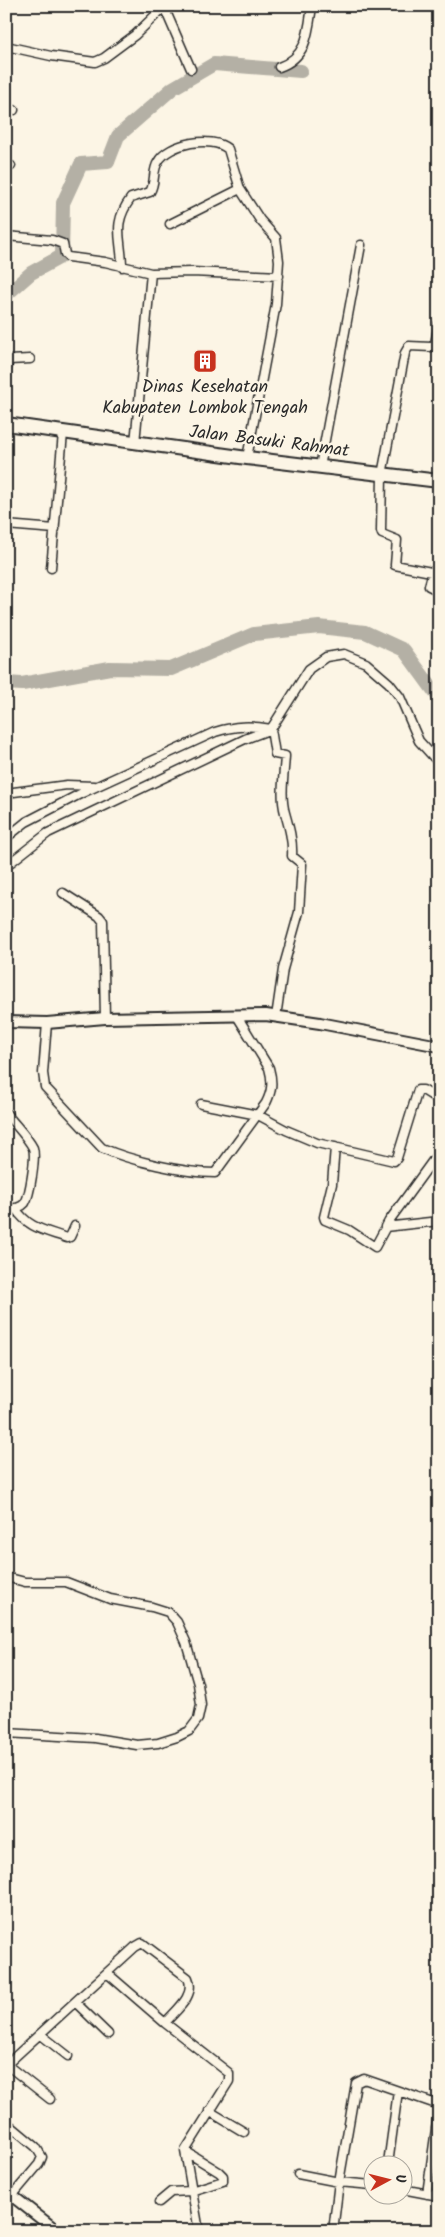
<svg xmlns="http://www.w3.org/2000/svg" width="445" height="2237" font-family="Kalam,sans-serif">
	<style>
		.lines { fill: none; stroke-linecap: round; stroke-linejoin: round }
		.river { stroke: #b4b0a5; stroke-width: 14 }
		.minor-casing { stroke: #2b2b2b; stroke-width: 11 }
		.tertiary-casing { stroke: #2b2b2b; stroke-width: 14 }
		.primary-casing { stroke: #2b2b2b; stroke-width: 16 }
		.minor { stroke: #fcf5e5; stroke-width: 8 }
		.tertiary { stroke: #fcf5e5; stroke-width: 10 }
		.primary { stroke: #fcf5e5; stroke-width: 12 }
		.labels { text-anchor: middle; dominant-baseline: central; stroke-width: 5; stroke-linejoin: round; paint-order: stroke }
		.poi-label { font-size: 18px; fill: #2b2b2b; stroke: #fcf5e5 }
		.street-label { font-size: 18px; fill: #2b2b2b; stroke: #fcf5e5 }
	</style>
	<rect width="100%" height="100%" fill="#fcf5e5"/>
	<filter id="ink" filterUnits="userSpaceOnUse"><feTurbulence type="fractalNoise" baseFrequency=".02" numOctaves="2"/><feDisplacementMap in="SourceGraphic" scale="10" xChannelSelector="R" yChannelSelector="G"/><feConvolveMatrix kernelMatrix="1 2 1 2 8 2 1 2 1" color-interpolation-filters="sRGB"/></filter>
	<g filter="url(#ink)">
		<g class="lines">
			<path class="river" d="M 6,295 L 31,273 L 62,256 L 63,203 L 81,164 L 108,162 L 118,136 L 173,88 L 214,64 L 301,71
				M 6,683 L 22,684 L 110,668 L 171,669 L 254,634 L 319,627 L 365,632 L 404,650 L 439,698"/>
			<g class="minor-casing">
				<path id="minor" d="M 164,7 L 191,69
					M 6,46 L 51,56 L 95,62 L 104,58 L 135,35 L 165,6
					M 279,67 C 307,57 308,34 312,6
					M 6,108 L 14,110
					M 6,165 L 11,166
					M 170,224 L 240,189
					M 6,236 L 52,240 L 63,244 L 65,254 L 68,257 L 105,262 L 151,273 L 192,272 L 279,276
					M 122,267 C 122,238 111,225 131,198 L 150,192 C 156,182 152,171 158,162 C 168,143 212,135 228,149 L 240,189 L 260,220 L 276,238 L 279,261 L 276,304 L 247,458
					M 439,323 L 435,344 L 431,347 L 409,346 L 405,353 L 382,475 L 381,531 L 382,534 L 397,540 L 395,565 L 431,572 L 432,575 L 429,586 L 439,591
					M 6,371 L 9,360 L 30,359
					M 135,443 L 151,273
					M 320,467 L 361,245
					M 6,525 L 55,529
					M 51,568 L 63,433
					M 6,793 L 67,785 L 94,786
					M 6,838 L 26,822 L 82,793 L 215,732 C 235,726 250,725 271,729 L 275,754 L 285,756 C 284,774 280,796 285,813 C 289,827 293,841 292,856 L 302,864 L 299,912 L 283,969 L 276,1017
					M 6,866 L 48,833 L 245,739 L 271,729 L 309,669 L 326,657 L 344,654 L 366,663 L 389,683 L 400,697 L 419,741 L 439,763
					M 63,893 L 99,916 L 103,921 L 105,1018
					M 47,1023 L 43,1073 L 45,1087 L 102,1148 C 131,1161 184,1173 215,1173 L 266,1103 C 272,1091 273,1082 269,1068 L 237,1016
					M 201,1104 L 258,1115 L 286,1130 L 317,1143 L 394,1161 L 397,1158 L 418,1090 L 423,1090 L 439,1100
					M 6,1113 C 14,1124 27,1136 33,1148 C 36,1157 30,1195 25,1203 C 21,1208 12,1209 6,1209
					M 335,1147 L 332,1184 L 324,1217 L 325,1220 L 349,1230 L 375,1247 L 389,1221 L 439,1152
					M 15,1208 C 29,1229 44,1230 67,1238 L 70,1237 L 75,1226
					M 385,1227 L 439,1221
					M 6,1577 L 25,1582 L 66,1582 L 110,1599 L 152,1607 L 168,1612 L 177,1622 L 186,1642 L 198,1684 L 201,1705 L 198,1719 L 189,1731 L 177,1737 L 158,1743 L 137,1745 L 95,1738 L 6,1733
					M 107,1973 L 165,2023 L 229,2073 L 229,2081 L 185,2151 L 199,2231
					M 75,2002 L 108,2034
					M 40,2034 L 68,2056
					M 6,2065 L 135,1947 L 142,1943 L 188,1978 C 196,1996 176,2010 165,2023
					M 7,2065 L 50,2099
					M 209,2111 L 244,2132
					M 6,2122 L 36,2147 L 42,2157 L 39,2164 L 12,2196
					M 388,2164 L 398,2091
					M 298,2174 L 339,2182 L 372,2185
					M 402,2189 L 439,2196
					M 427,2194 L 439,2107
					M 159,2202 L 171,2192 L 191,2191 L 223,2181 L 223,2176 L 219,2172 L 185,2151
					M 333,2231 L 339,2182 L 356,2083 L 364,2079 L 439,2105"/>
			</g>
			<g class="tertiary-casing">
				<path id="tertiary" d="M 6,1022 L 47,1023 L 105,1018 L 266,1015 L 320,1023 L 439,1046
					M 6,2191 L 57,2231"/>
			</g>
			<g class="primary-casing">
				<path id="primary" d="M 6,424 L 247,458 L 439,481"/>
			</g>
			<use href="#minor" class="minor"/>
			<use href="#tertiary" class="tertiary"/>
			<use href="#primary" class="primary"/>
		</g>
	</g>
	<defs>
		<g id="building-square" transform="scale(1.25)"><rect x="-9" y="-9" width="18" height="18" rx="4" fill="#c8321e" stroke="#fcf5e5"/><path d="M-4-6H4V6H1V3H-1V6H-4ZM-2.5-4.3h1.7v1.8h-1.7ZM.8-4.3h1.7v1.8H.8ZM-2.5-1h1.7V.8h-1.7ZM.8-1h1.7V.8H.8Z" fill="#fff"/></g>
	</defs>
	<g fill-rule="evenodd">
		<use href="#building-square" x="205" y="361"/>
	</g>
	<g class="labels">
		<g class="poi-label">
			<text x="205" y="387">Dinas Kesehatan<tspan x="205" dy="21">Kabupaten Lombok Tengah</tspan></text>
		</g>
		<g class="street-label">
			<text transform="translate(269 442) rotate(7)">Jalan Basuki Rahmat</text>
		</g>
	</g>
	<rect width="445" height="2237" fill="none" stroke="#fcf5e5" stroke-width="25"/>
	<rect x="12" y="12" width="420" height="2212" fill="none" stroke="#2b2b2b" stroke-width="2" filter="url(#ink)"/>
	<g transform="translate(388 2180) rotate(83)"><circle r="24" fill="#fcf5e5" stroke="#a8a49b"/>
	<path d="M0-4L9 19L0 12L-9 19Z" fill="#c8321e"/>
	<text y="-8" font-size="14" font-weight="bold" text-anchor="middle" fill="#2b2b2b">U</text>
	</g>
</svg>
